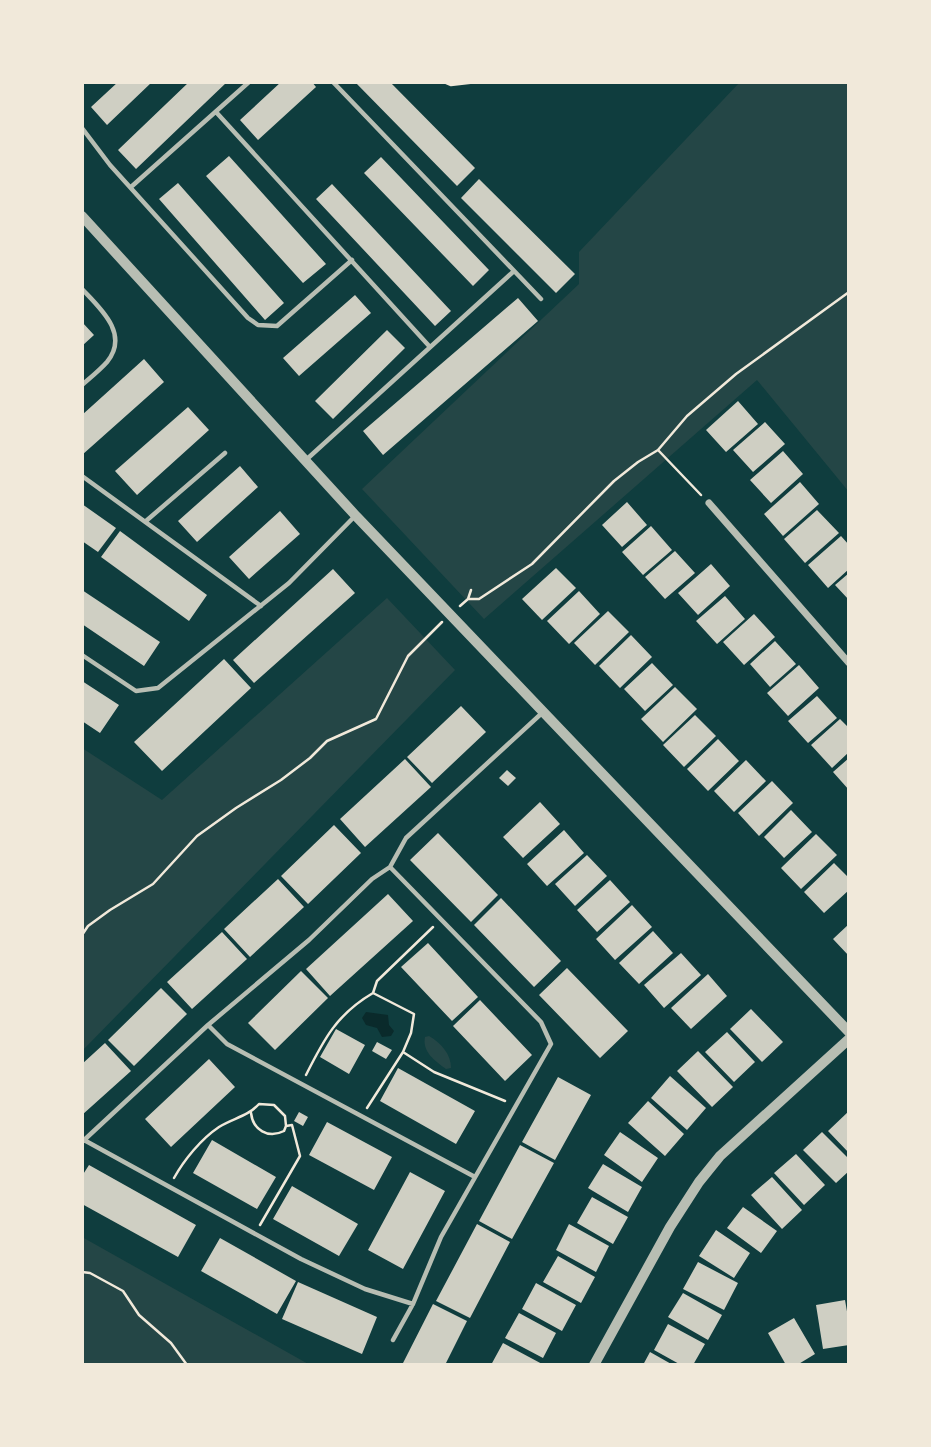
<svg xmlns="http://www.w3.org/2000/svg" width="931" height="1447" font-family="'Open Sans',sans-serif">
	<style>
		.green { fill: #244646 }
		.water { fill: #0a2a2b }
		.building { fill: #cfcfc3 }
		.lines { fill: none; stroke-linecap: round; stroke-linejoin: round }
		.path { stroke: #f1e9da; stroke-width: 2.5 }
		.service { stroke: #b8beb3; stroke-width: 4.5 }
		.minor { stroke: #b8beb3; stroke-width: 7 }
		.tertiary { stroke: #b8beb3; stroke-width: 10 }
	</style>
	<rect width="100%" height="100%" fill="#0f3d3e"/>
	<path class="green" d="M 740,82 L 849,82 L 849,492 L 757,380 L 484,619 L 362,489 L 579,284 L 579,252 Z
		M 387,598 L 455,670 L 82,1051 L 82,748 L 162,800 Z
		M 429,1036 C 441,1043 451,1054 451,1068 L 446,1069 C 435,1061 422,1052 425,1037 Z
		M 82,1237 L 310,1365 L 82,1365 Z"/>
	<path class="water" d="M 366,1012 L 388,1015 L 389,1025 L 394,1031 L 391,1036 L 382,1037 L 377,1028 L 366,1025 L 362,1018 Z"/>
	<path class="building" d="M 118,82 L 152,82 L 107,125 L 91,107 Z
		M 189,82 L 227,82 L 136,169 L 118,150 Z
		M 281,82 L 312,82 L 316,87 L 258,140 L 240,120 Z
		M 355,82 L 390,82 L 475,168 L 457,186 Z
		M 229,156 L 326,264 L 303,283 L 206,176 Z
		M 381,157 L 489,270 L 473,286 L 364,173 Z
		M 479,179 L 575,274 L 556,293 L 461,198 Z
		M 178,183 L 284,303 L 265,320 L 159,199 Z
		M 332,184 L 451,311 L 435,326 L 316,199 Z
		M 355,295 L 371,313 L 299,376 L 283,358 Z
		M 518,298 L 538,321 L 383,455 L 363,431 Z
		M 82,322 L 94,335 L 82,346 Z
		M 387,330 L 405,348 L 333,419 L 315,401 Z
		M 144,359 L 164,382 L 82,455 L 82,415 Z
		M 738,401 L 758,424 L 726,452 L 706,430 Z
		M 188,407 L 209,430 L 137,495 L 115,471 Z
		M 765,422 L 785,444 L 753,472 L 733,450 Z
		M 783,451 L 803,474 L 771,503 L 750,480 Z
		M 240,466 L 258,487 L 197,542 L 178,521 Z
		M 800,482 L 819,504 L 783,536 L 764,514 Z
		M 627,502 L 647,525 L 622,547 L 602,525 Z
		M 82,504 L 116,528 L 98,552 L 82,541 Z
		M 817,510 L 839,533 L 805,563 L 784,539 Z
		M 280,511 L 300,534 L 249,579 L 229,557 Z
		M 651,526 L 672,550 L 643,575 L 622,552 Z
		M 120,531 L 207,595 L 189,621 L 101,557 Z
		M 841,536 L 849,545 L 849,569 L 828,588 L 808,565 Z
		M 675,551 L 695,573 L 665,599 L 645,577 Z
		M 711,564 L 730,586 L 698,615 L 678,593 Z
		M 556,568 L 576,588 L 542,620 L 522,599 Z
		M 333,569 L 355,593 L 254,683 L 233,660 Z
		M 849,573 L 849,600 L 835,585 Z
		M 82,590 L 160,642 L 144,666 L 82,624 Z
		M 579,591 L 600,614 L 569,644 L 547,621 Z
		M 725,596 L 745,619 L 717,644 L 696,621 Z
		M 608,611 L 629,632 L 595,665 L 574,643 Z
		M 754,614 L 775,637 L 744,665 L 723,642 Z
		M 631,635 L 652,657 L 620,688 L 599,666 Z
		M 775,641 L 796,664 L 770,687 L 750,664 Z
		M 224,659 L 251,688 L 162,771 L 134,742 Z
		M 652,663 L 673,685 L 645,711 L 624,689 Z
		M 799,665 L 819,688 L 788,716 L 767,693 Z
		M 82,681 L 119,705 L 100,733 L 82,721 Z
		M 675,687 L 697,709 L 663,742 L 641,719 Z
		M 817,696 L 837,718 L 808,743 L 788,721 Z
		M 461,706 L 486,732 L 432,783 L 407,757 Z
		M 695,715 L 716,736 L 684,767 L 663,745 Z
		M 840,719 L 849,728 L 849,752 L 832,768 L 811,745 Z
		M 718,739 L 739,761 L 708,791 L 687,769 Z
		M 849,758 L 849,790 L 833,772 Z
		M 405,759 L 431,787 L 365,847 L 340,819 Z
		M 746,760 L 766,781 L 734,812 L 714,791 Z
		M 507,770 L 516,778 L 508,786 L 499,778 Z
		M 772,781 L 793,803 L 759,836 L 738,813 Z
		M 540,802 L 560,824 L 523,858 L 503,837 Z
		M 791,810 L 812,832 L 784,858 L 764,837 Z
		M 334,825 L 361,853 L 308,904 L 281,876 Z
		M 564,830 L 584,853 L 547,886 L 527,864 Z
		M 438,833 L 498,895 L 471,922 L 410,860 Z
		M 816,834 L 837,855 L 801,889 L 781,868 Z
		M 587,855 L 607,876 L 575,906 L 555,884 Z
		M 834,863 L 849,878 L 849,890 L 824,913 L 804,892 Z
		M 278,879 L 304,907 L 250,957 L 224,929 Z
		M 610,880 L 630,902 L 597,932 L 577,910 Z
		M 388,894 L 413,921 L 330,996 L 306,969 Z
		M 501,898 L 561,961 L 534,987 L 474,925 Z
		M 632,905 L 652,927 L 615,960 L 596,939 Z
		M 849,924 L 849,956 L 833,939 Z
		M 653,931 L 673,953 L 639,984 L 619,963 Z
		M 222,932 L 247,959 L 192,1009 L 167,982 Z
		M 428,943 L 478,997 L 452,1021 L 401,967 Z
		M 681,953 L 701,975 L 664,1008 L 644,985 Z
		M 567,968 L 628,1031 L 600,1058 L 539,995 Z
		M 301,971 L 328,998 L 275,1050 L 248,1023 Z
		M 708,974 L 727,996 L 691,1029 L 671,1008 Z
		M 161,988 L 187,1014 L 134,1066 L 108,1040 Z
		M 480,1000 L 532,1055 L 505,1081 L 453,1026 Z
		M 751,1009 L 783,1042 L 762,1062 L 730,1029 Z
		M 336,1029 L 365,1045 L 349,1074 L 320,1057 Z
		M 727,1032 L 755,1062 L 734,1082 L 705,1052 Z
		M 377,1042 L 392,1050 L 386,1059 L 372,1051 Z
		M 105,1043 L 131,1071 L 82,1115 L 82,1064 Z
		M 698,1051 L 733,1087 L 712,1107 L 677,1071 Z
		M 209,1059 L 235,1087 L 171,1147 L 145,1119 Z
		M 398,1068 L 475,1111 L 456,1144 L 380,1101 Z
		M 670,1076 L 706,1108 L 687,1130 L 651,1098 Z
		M 558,1077 L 591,1095 L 555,1160 L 522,1142 Z
		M 648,1101 L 684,1134 L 665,1156 L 628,1123 Z
		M 849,1111 L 849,1153 L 828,1131 Z
		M 299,1112 L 308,1117 L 303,1126 L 294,1121 Z
		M 327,1122 L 392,1157 L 374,1190 L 309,1155 Z
		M 620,1132 L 658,1158 L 642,1182 L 604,1155 Z
		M 822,1132 L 849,1159 L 849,1171 L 836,1183 L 803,1150 Z
		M 212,1140 L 276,1177 L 257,1209 L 193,1173 Z
		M 520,1145 L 554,1163 L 512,1239 L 479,1221 Z
		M 796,1154 L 825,1185 L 804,1205 L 774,1173 Z
		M 603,1164 L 642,1187 L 628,1212 L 588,1188 Z
		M 89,1165 L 196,1225 L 178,1257 L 82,1204 L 82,1176 Z
		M 410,1172 L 445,1191 L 403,1269 L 368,1250 Z
		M 772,1177 L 802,1210 L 782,1229 L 751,1195 Z
		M 292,1186 L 358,1224 L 339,1256 L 273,1219 Z
		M 592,1197 L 628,1217 L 613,1244 L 577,1223 Z
		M 743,1207 L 777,1231 L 761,1253 L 727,1228 Z
		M 477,1224 L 510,1242 L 470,1318 L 436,1301 Z
		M 569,1224 L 609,1246 L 596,1272 L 556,1250 Z
		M 716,1230 L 750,1253 L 734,1278 L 699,1256 Z
		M 220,1238 L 296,1281 L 277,1314 L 201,1271 Z
		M 558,1256 L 595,1277 L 581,1303 L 543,1282 Z
		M 698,1262 L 738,1283 L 724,1310 L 683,1289 Z
		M 298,1282 L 377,1317 L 362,1354 L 282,1319 Z
		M 536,1283 L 576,1305 L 562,1331 L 522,1309 Z
		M 683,1293 L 722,1315 L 708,1340 L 668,1317 Z
		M 845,1300 L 849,1323 L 849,1345 L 823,1349 L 816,1305 Z
		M 433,1304 L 467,1321 L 445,1365 L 402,1365 Z
		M 519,1313 L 556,1333 L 543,1358 L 505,1338 Z
		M 794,1318 L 815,1354 L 797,1365 L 786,1365 L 768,1333 Z
		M 668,1324 L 705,1344 L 693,1365 L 681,1365 L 654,1350 Z
		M 503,1343 L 544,1365 L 491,1365 Z
		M 650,1352 L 673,1365 L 643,1365 Z"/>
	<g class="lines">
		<path class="path" d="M 444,82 L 451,85 L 477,82
			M 658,450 L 701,495
			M 468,599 L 471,590
			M 460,606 L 468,599 L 479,599 L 532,564 L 614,481 L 638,462 L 658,450 L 687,416 L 736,374 L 849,292
			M 82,935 L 88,926 L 110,910 L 153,884 L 197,836 L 236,808 L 281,780 L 310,758 L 327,741 L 376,719 L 408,656 L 442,622
			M 373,993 L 414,1014 L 411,1033 L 403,1052 L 434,1072 L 505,1101
			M 306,1075 C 324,1039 337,1014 373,993 L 377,981 L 433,927
			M 367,1108 L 403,1052
			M 251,1113 C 253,1130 268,1139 284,1131 L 286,1126
			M 174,1178 C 184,1160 201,1139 219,1127 C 233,1118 247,1117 259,1104 L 274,1105 L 285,1116 L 286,1126 L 292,1125 L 300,1156 L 260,1225
			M 82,1272 L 90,1273 L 123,1291 L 139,1315 L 171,1343 L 187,1365"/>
		<path class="service" d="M 333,82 L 541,299
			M 216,112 L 430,347
			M 82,128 L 110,165 L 248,318 L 258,325 L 277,326 L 352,260
			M 131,187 L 249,82
			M 82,289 C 100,308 130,334 107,362 C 100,370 90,378 82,385
			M 307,459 L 514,271
			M 82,476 L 261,606
			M 146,521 L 225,453
			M 82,655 L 136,691 L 158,688 L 289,583 L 355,516
			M 390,867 L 541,1022 L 551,1044 L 441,1237 L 413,1304 L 393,1340
			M 208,1025 L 227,1044 L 475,1177
			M 84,1140 L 301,1259 L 365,1289 L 413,1304
			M 82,1142 L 208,1025 L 309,940 L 372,879 L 390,867 L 406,838 L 542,713"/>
		<path class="minor" d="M 709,503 L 849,663"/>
		<path class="tertiary" d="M 82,216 L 356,516 L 849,1032
			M 594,1365 L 670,1227 L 699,1182 L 720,1156 L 849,1039"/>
	</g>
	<rect width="931" height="1447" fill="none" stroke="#f1e9da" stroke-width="168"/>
</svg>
